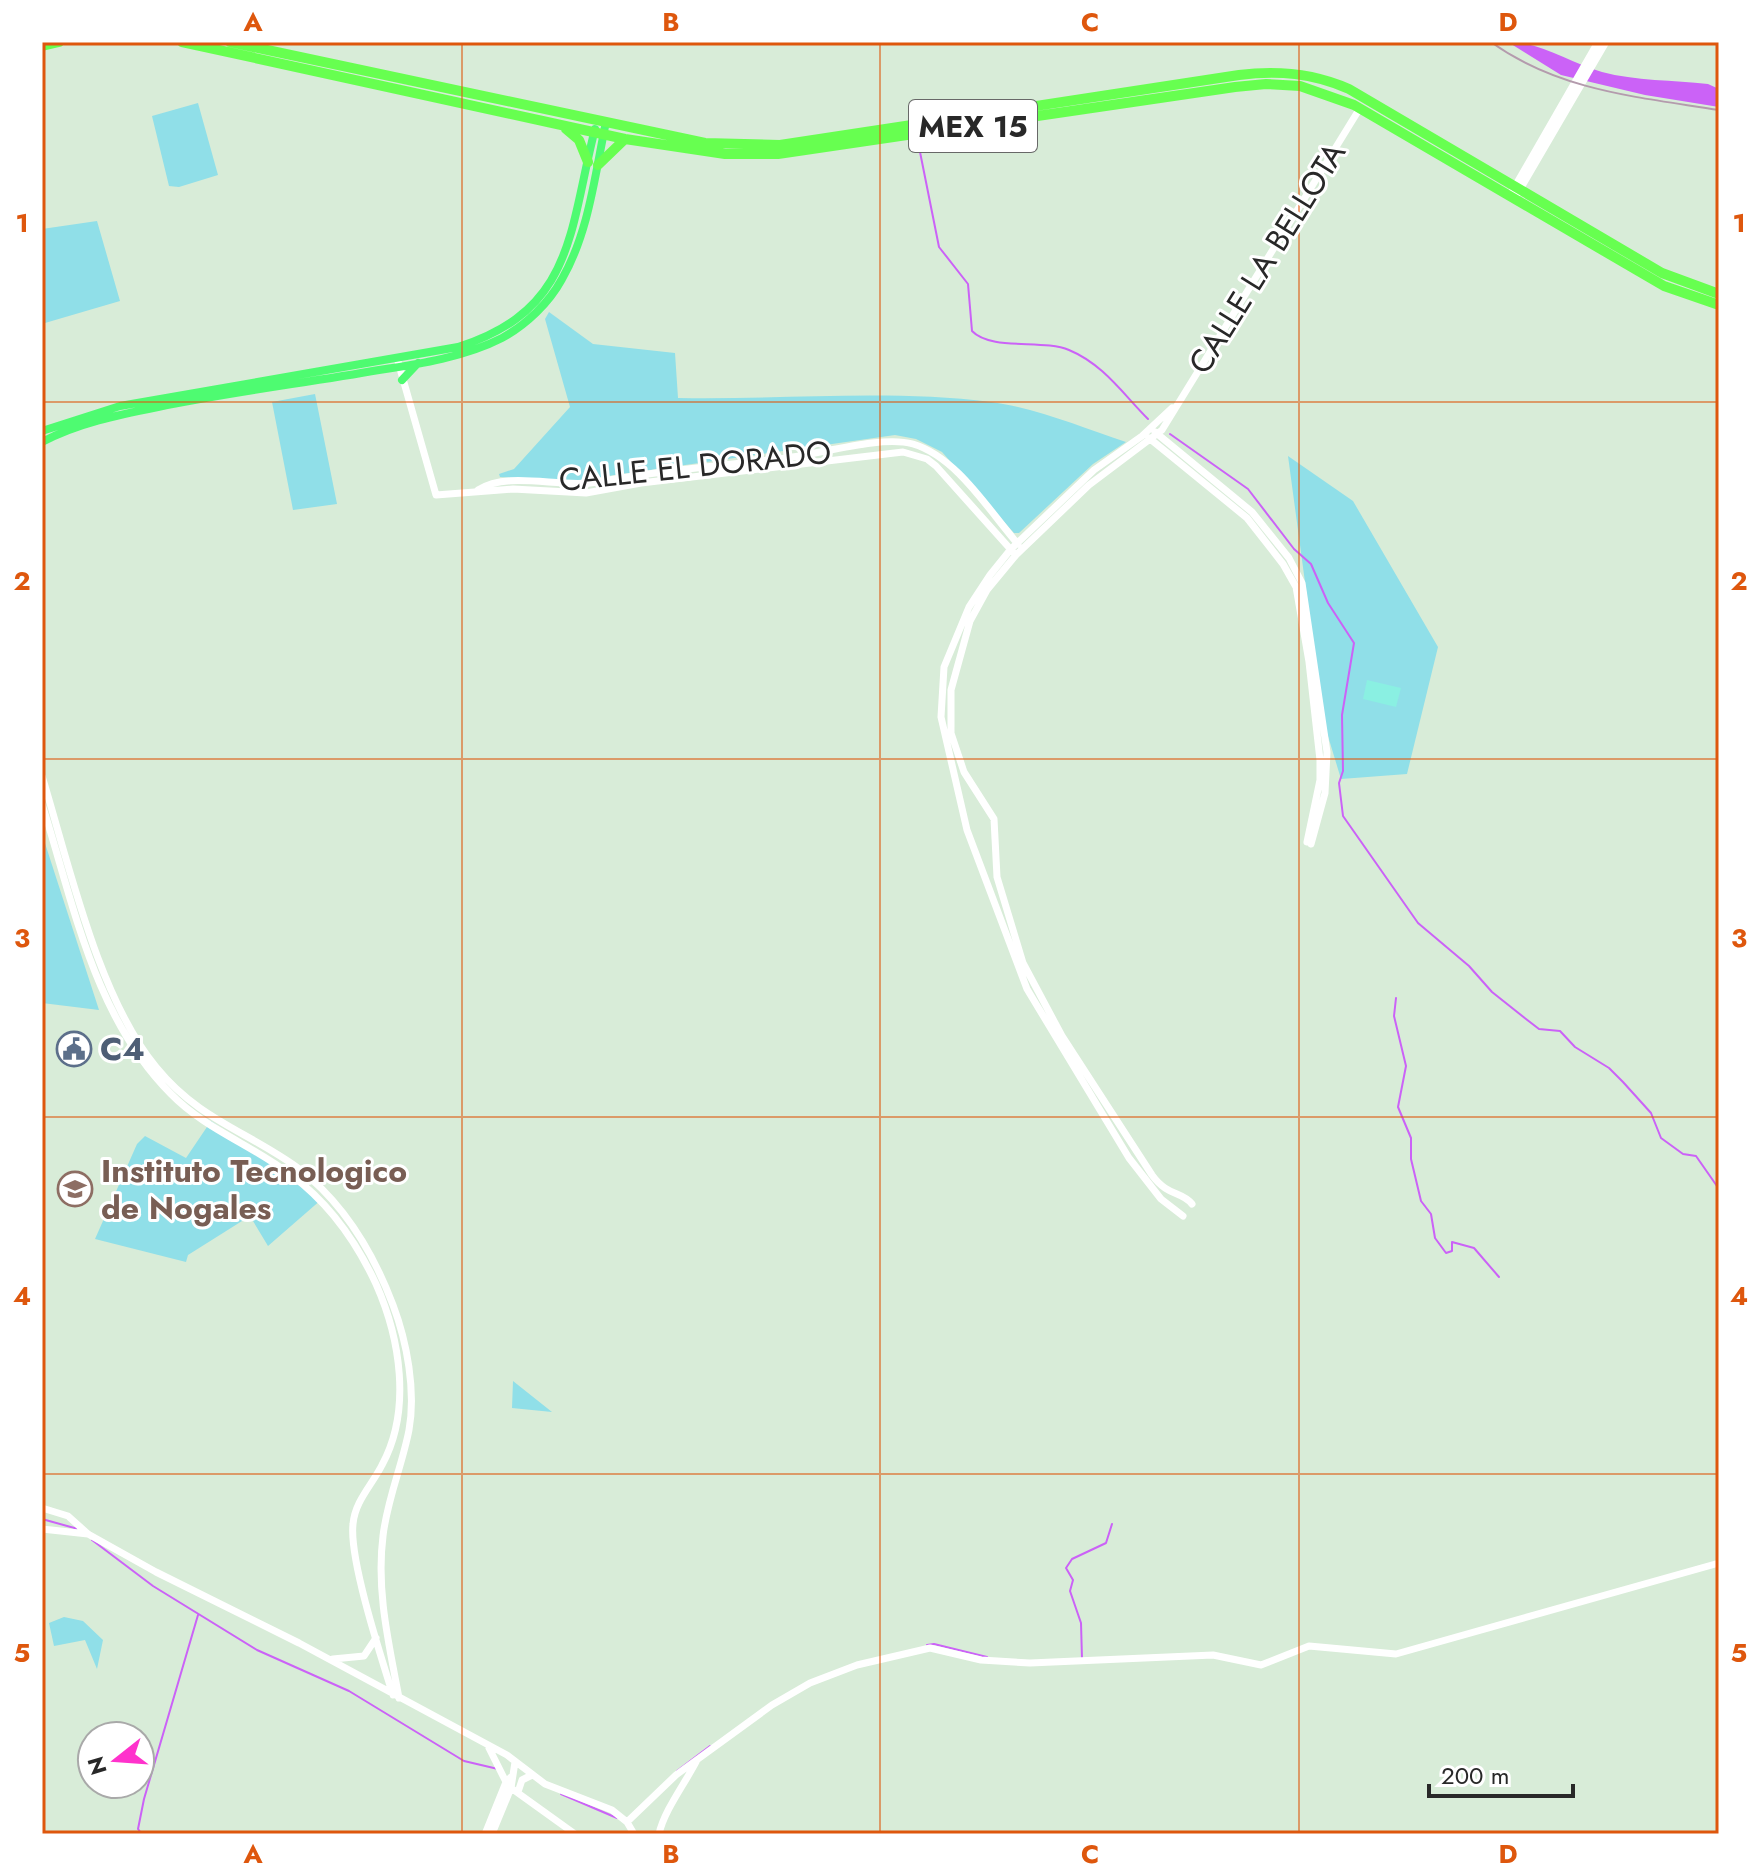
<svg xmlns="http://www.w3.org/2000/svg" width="1761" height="1876" font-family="Jost,sans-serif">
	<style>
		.green { fill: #90dfe8 }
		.pitch { fill: #8af0e2 }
		.water { fill: #cb62f7 }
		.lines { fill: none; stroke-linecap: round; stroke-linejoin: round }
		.stream { stroke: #cb62f7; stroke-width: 2 }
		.secondary { stroke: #fff; stroke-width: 7 }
		.primary { stroke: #4efb71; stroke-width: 8 }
		.highway { stroke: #67ff50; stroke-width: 10 }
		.rail { stroke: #b49bad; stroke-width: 2 }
		.grid { fill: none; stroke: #de570d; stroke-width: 2; stroke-opacity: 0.55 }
		.labels { text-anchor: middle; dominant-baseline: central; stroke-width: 6; stroke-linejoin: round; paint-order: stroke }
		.shield { fill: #fff; stroke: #686868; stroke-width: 2 }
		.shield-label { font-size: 30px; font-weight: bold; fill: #282828 }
		.street-label { font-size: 32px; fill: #282828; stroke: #fff }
		.service-label { font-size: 32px; font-weight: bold; fill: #4e5e75; stroke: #fff; text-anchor: start }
		.education-label { font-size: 32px; font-weight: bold; fill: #785e54; stroke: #fff; text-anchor: start }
		.neatline { fill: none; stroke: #de570d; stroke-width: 3 }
		.grid-label { font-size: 26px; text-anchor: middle; font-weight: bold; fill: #de570d }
	</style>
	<rect width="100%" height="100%" fill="#d8ecd8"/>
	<path class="green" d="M 198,103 L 218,175 L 179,187 L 169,186 L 152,116 Z
		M 97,221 L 120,301 L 45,323 L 42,229 Z
		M 549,312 L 593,344 L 675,353 L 678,398 C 782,400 888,389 991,402 C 1036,408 1083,428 1126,442 L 1093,464 L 1019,533 L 1014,533 L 942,452 L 916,439 L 895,435 L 573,481 L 500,477 L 499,474 L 514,469 L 570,407 L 545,319 Z
		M 315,394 L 337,504 L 293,510 L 272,402 Z
		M 1288,456 L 1353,501 L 1438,647 L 1407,774 L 1341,779 L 1324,723 Z
		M 42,834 L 99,1010 L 42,1003 Z
		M 211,1121 L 322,1199 L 268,1246 L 250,1216 L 188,1255 L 186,1262 L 95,1239 L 137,1144 L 145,1136 L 186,1158 Z
		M 513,1381 L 552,1412 L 512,1408 Z
		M 64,1617 L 83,1621 L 103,1640 L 97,1669 L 85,1640 L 54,1646 L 49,1623 Z"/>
	<path class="pitch" d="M 1367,680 L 1401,688 L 1396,707 L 1363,699 Z"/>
	<path class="water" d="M 1508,42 C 1541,42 1570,63 1602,72 C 1635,81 1674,80 1708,84 L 1719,89 L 1719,107 L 1645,95 L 1561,75 Z"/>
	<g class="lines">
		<path class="stream" d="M 918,142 L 939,247 L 968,284 L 972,331 C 991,351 1043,339 1069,350 C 1103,364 1123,394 1148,419
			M 1170,434 L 1248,489 L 1294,549 L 1311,564 L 1328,603 L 1354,643 L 1342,715 L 1343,771 L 1339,783 L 1343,816 L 1418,923 L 1469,966 L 1492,992 L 1526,1019 L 1539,1029 L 1560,1031 L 1575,1047 L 1609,1068 L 1623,1082 L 1651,1113 L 1661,1138 L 1683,1154 L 1696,1156 L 1719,1189
			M 1396,998 L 1394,1016 L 1406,1066 L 1398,1107 L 1411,1138 L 1411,1159 L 1421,1201 L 1431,1214 L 1435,1238 L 1446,1253 L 1452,1251 L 1452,1242 L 1474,1248 L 1499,1277
			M 42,1519 L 78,1529
			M 92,1540 L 153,1586 L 257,1650 L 349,1691 L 464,1761 L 498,1769
			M 927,1645 L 934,1644 L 987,1657
			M 1082,1659 L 1081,1623 L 1070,1591 L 1073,1580 L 1066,1568 L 1072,1559 L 1106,1543 L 1112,1524
			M 677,1771 L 710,1746
			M 561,1794 L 617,1818
			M 142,1834 L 138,1829 L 144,1799 L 198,1615"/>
		<path class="secondary" d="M 1510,195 L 1598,42
			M 1515,198 L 1606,42
			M 397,358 L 436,495 L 513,489 L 586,493 L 641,483 L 903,452 L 927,459 L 936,466 L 1013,552
			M 1172,408 L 1142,436 L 1094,470 L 1011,549 L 990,575 L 969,607 L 944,667 L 941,717 L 967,830 L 1027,989 L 1129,1158 L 1161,1199 L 1183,1216
			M 1155,432 L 1252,512 L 1289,558 L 1302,583 L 1327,752 L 1325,793 L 1311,844
			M 1149,438 L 1247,518 L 1283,564 L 1296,587 L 1309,662 L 1320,760 L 1320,780 L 1307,842
			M 478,490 C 510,470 560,489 598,482 C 660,470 723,466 786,458 C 821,454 881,435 913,444 C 957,457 989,511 1018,544
			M 42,776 C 69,864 98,997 156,1067 C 199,1120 247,1131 298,1168 C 344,1203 373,1252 393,1305 C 407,1342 416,1391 409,1430 C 402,1466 387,1500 383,1536 C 376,1591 389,1644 399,1698
			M 42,804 C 74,905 94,1017 171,1094 C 205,1129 252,1145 291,1175 C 329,1203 356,1241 376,1284 C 400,1338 412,1410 382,1465 C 372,1485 355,1501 353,1524 C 349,1559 381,1657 393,1695
			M 1192,1204 C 1182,1191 1168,1197 1152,1175 L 1062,1036 L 1023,963 L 997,877 L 994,819 L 964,772 L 951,733 L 951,690 L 970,621 L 987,590 L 1016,555 L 1089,485 L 1162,430 L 1360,108
			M 42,1508 L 68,1516 L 88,1534 L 156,1572 L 299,1643 L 507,1755 L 545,1784 L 612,1810 L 627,1822 L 634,1834
			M 42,1529 L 88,1534
			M 333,1659 L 364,1656 L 376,1638
			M 511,1777 L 506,1782 L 511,1788 L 575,1834
			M 518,1792 L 522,1780 L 532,1775
			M 627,1822 L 676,1775 L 772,1705 L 810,1683 L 857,1665 L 930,1648 L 981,1660 L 1030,1663 L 1213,1655 L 1261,1665 L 1309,1646 L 1396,1654 L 1719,1563
			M 485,1834 L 506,1782 L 489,1748
			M 492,1834 L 511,1788 L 515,1762
			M 659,1834 C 664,1811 684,1785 696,1762"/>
		<path class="primary" d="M 402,380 L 418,363
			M 42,431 L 120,406 L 458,347 C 575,310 569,230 595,129
			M 42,442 C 78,423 118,415 158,407 C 231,392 305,383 379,370 C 420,364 465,357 502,338 C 526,325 549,303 562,279 C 589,232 595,174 606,122"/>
		<path class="highway" d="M 182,42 L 625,139 L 725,154 L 778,154 L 1235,87 L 1266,84 L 1300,86 L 1354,105 L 1664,286 L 1719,305
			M 230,42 L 705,143 L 780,145 L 1239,75 C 1278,70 1313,73 1349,89 L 1662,273 L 1719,294
			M 42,46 L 59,42
			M 566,129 L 579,140 L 588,162
			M 598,165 L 625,139"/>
		<path class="rail" d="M 1491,42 C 1559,91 1638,97 1719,110"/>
	</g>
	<path class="grid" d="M 462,42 L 462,1834M 880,42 L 880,1834M 1299,42 L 1299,1834M 42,402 L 1719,402M 42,759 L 1719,759M 42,1117 L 1719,1117M 42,1474 L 1719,1474"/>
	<defs>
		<g id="civic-ring" transform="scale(1.8)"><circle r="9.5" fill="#fff" stroke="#5c6f8a" stroke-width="1.5"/><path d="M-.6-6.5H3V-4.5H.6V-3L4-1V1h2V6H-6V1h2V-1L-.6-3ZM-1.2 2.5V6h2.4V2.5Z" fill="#5c6f8a"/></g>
		<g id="university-ring" transform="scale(1.8)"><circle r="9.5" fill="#fff" stroke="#8d6e63" stroke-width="1.5"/><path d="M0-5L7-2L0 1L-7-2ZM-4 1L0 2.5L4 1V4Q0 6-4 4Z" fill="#8d6e63"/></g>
	</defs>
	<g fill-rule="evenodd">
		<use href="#civic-ring" x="74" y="1049"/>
		<use href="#university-ring" x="75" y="1189"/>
	</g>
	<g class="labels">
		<rect class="shield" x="909" y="100" width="128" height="52" rx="6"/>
		<g class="shield-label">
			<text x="973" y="126">MEX 15</text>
		</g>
		<g class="street-label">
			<text transform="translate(1267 258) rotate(-58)">CALLE LA BELLOTA</text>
			<text transform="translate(695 466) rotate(-6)">CALLE EL DORADO</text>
		</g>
		<g class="service-label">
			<text x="100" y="1049">C4</text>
		</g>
		<g class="education-label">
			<text x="101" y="1171">Instituto Tecnologico<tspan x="101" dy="37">de Nogales</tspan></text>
		</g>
	</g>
	<rect width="1761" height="1876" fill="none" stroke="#ffffff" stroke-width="88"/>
	<g transform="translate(116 1760) rotate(253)"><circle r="38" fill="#ffffff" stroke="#a9a9a9" stroke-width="2"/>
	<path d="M0-6L14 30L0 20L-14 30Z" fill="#ff32cc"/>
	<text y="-12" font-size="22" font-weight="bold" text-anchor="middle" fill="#282828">N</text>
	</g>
	<path d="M1429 1784v12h144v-12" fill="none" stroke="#282828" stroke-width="4"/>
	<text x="1441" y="1784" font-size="24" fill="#282828" stroke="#ffffff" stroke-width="6" paint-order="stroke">200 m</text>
	<rect x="44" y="44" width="1673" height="1788" class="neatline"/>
	<g class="grid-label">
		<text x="253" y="31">A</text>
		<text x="671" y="31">B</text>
		<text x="1090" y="31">C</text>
		<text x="1508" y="31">D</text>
		<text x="22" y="232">1</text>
		<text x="1739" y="232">1</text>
		<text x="22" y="590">2</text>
		<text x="1739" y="590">2</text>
		<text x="22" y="947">3</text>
		<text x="1739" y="947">3</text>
		<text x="22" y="1305">4</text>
		<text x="1739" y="1305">4</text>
		<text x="22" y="1662">5</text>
		<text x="1739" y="1662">5</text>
		<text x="253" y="1863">A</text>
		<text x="671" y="1863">B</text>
		<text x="1090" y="1863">C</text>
		<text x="1508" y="1863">D</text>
	</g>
</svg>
